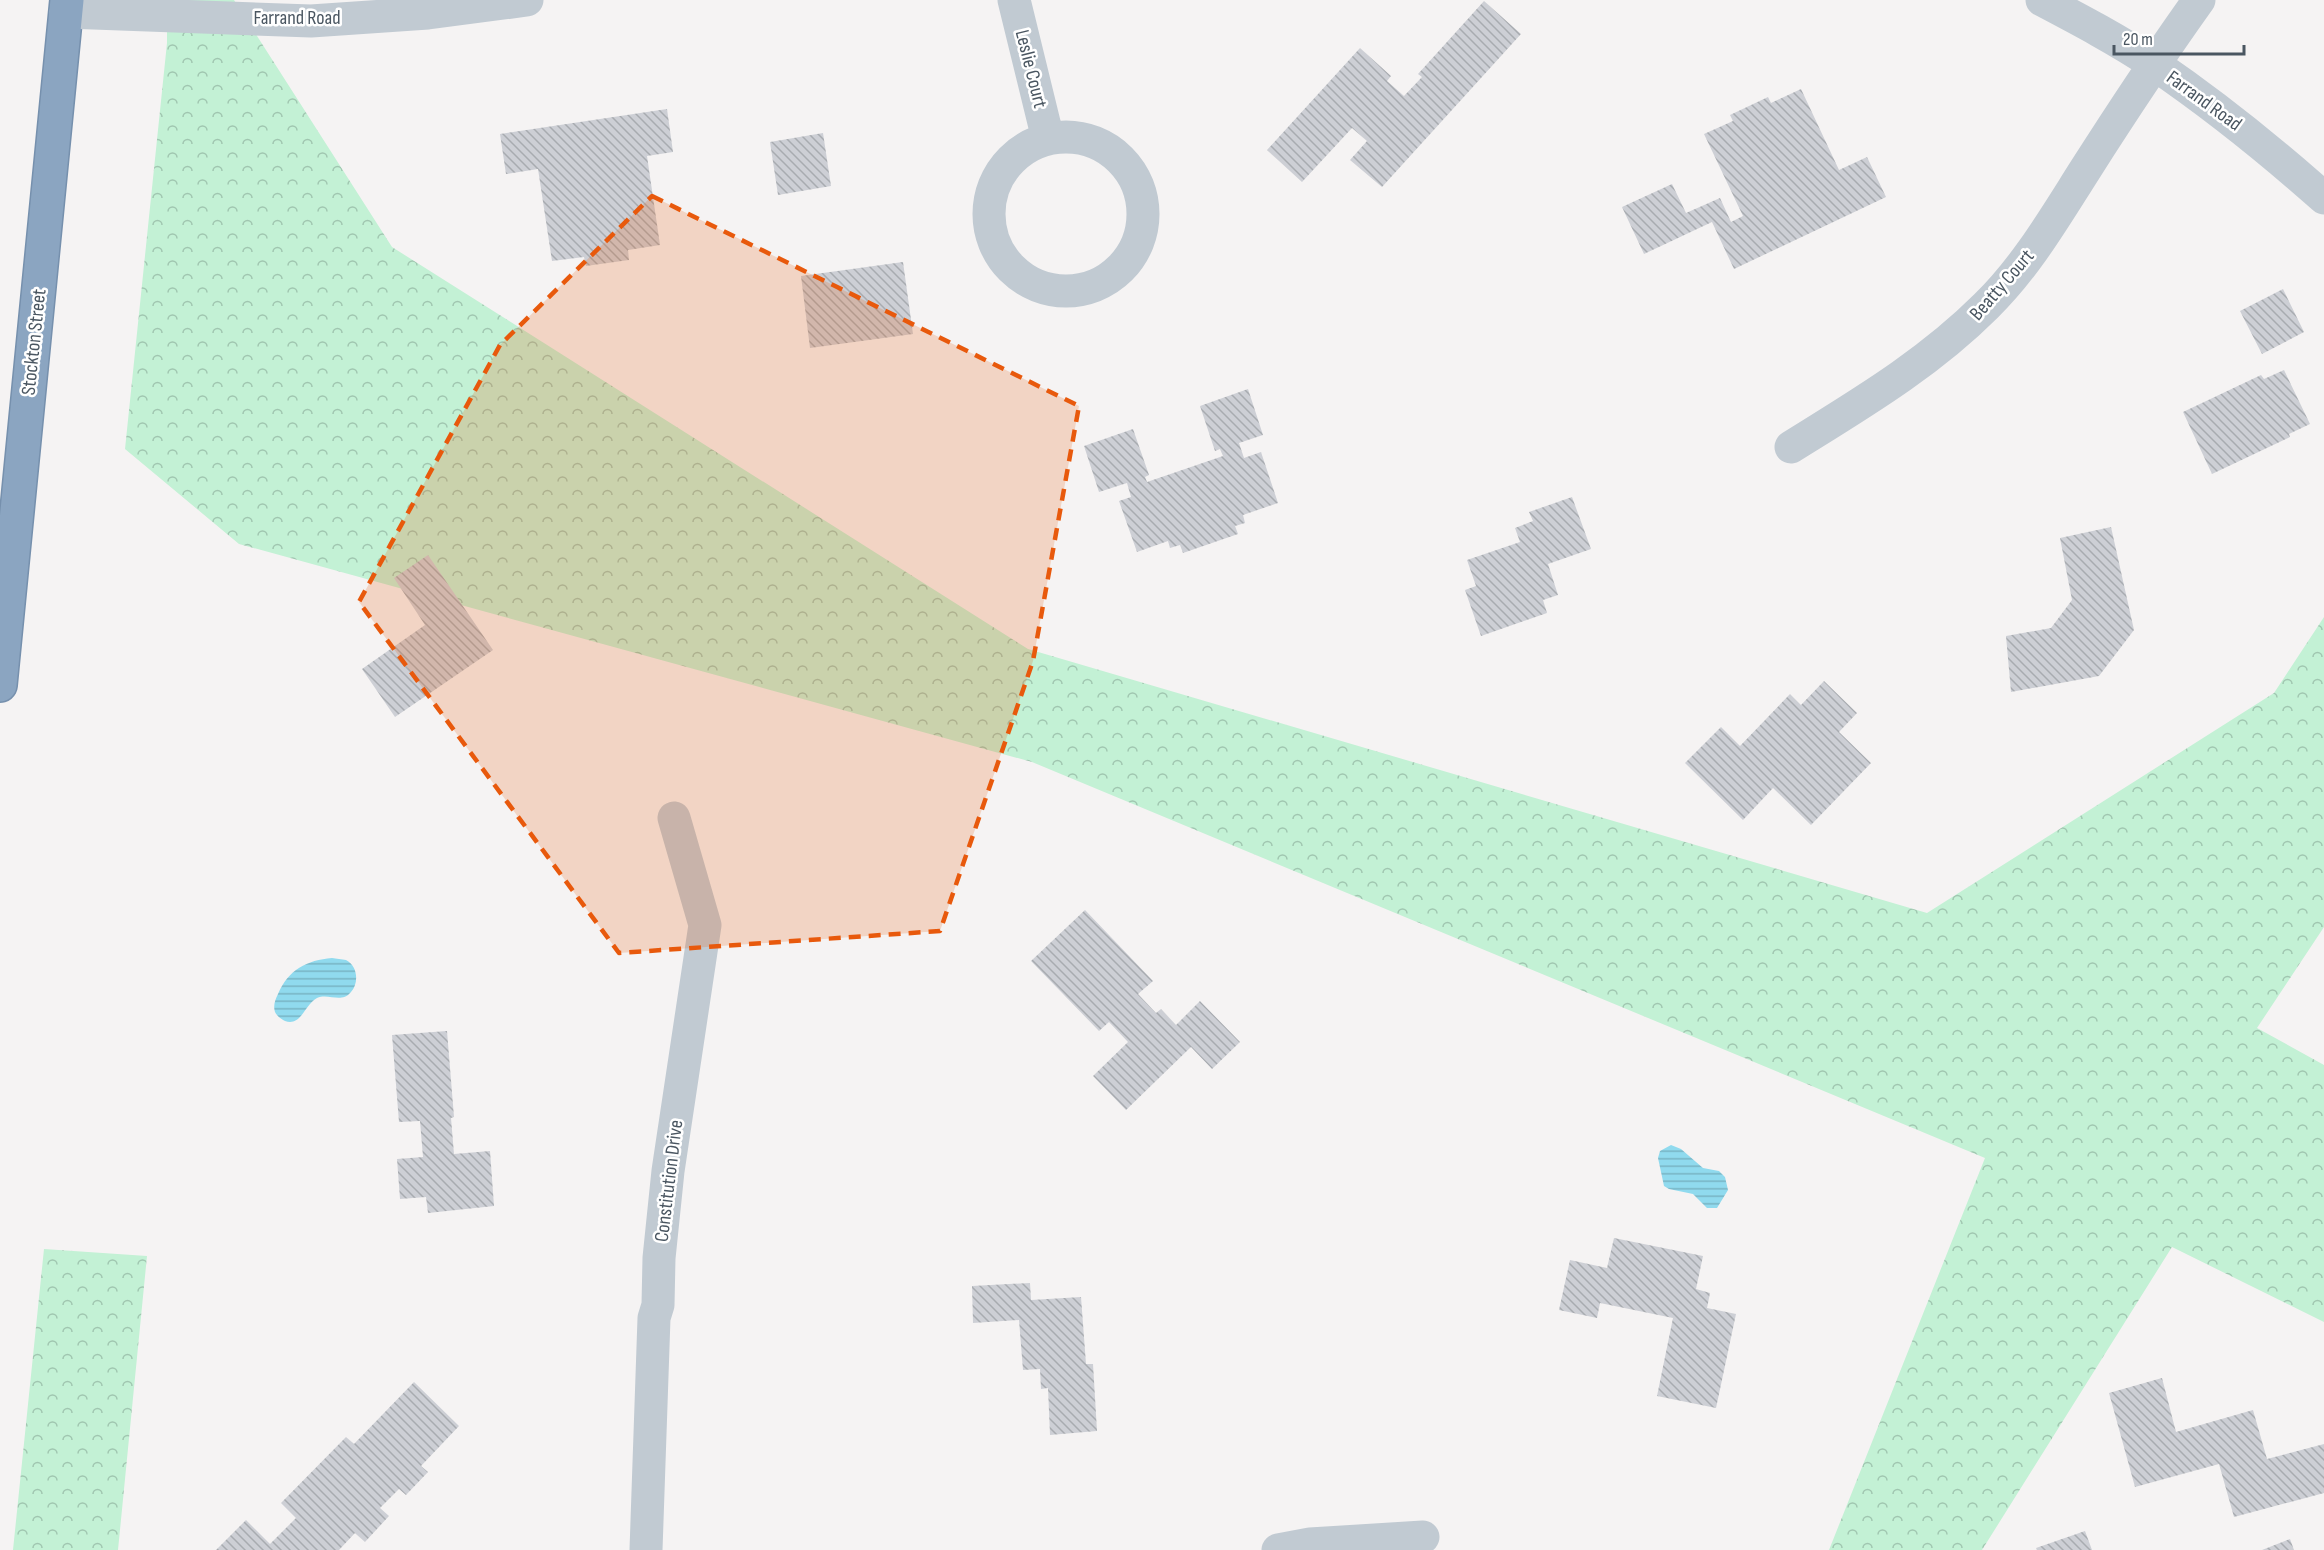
<svg xmlns="http://www.w3.org/2000/svg" width="2324" height="1550" font-family="'Sofia Sans Condensed',sans-serif">
	<style>
		.forest { fill: url(#forest-crowns) }
		.water { fill: url(#water-rules) }
		.building { fill: url(#building-back-hatch) }
		.lines { fill: none; stroke-linecap: round; stroke-linejoin: round }
		.highway-casing { stroke: #7690ad; stroke-width: 36 }
		.minor { stroke: #c1cad2; stroke-width: 33 }
		.highway { stroke: #8ba5c1; stroke-width: 33 }
		.marked { fill: #e8590c; fill-opacity: 0.2; stroke: #e8590c; stroke-width: 4.5; stroke-dasharray: 12 8; stroke-linejoin: round }
		.labels { text-anchor: middle; dominant-baseline: central; stroke-width: 5; stroke-linejoin: round; paint-order: stroke }
		.street-label { font-size: 20px; fill: #4a5661; stroke: #fff }
	</style>
	<defs>
		<pattern id="forest-crowns" width="20" height="18" patternUnits="userSpaceOnUse" patternTransform="scale(1.5)"><rect width="20" height="18" fill="#c3f1d5"/><path d="M2 6a3 3 0 1 1 6 0M12 15a3 3 0 1 1 6 0" fill="none" stroke="#a0c6b0"/></pattern>
		<pattern id="water-rules" width="6" height="5" patternUnits="userSpaceOnUse" patternTransform="scale(1.5)"><rect width="6" height="5" fill="#90daee"/><path d="M0 2.5h6" fill="none" stroke="#78b4c4"/></pattern>
		<pattern id="building-back-hatch" width="6" height="6" patternUnits="userSpaceOnUse" patternTransform="scale(1.5)"><rect width="6" height="6" fill="#cdcfd5"/><path d="M-1 5l2 2M0 0l6 6M5-1l2 2" fill="none" stroke="#a8abb0"/></pattern>
	</defs>
	<rect width="100%" height="100%" fill="#f5f3f3"/>
	<path class="forest" d="M 167,0 L 234,0 L 392,247 L 1028,649 L 1927,913 L 2274,693 L 2324,617 L 2324,927 L 2257,1028 L 2324,1065 L 2324,1322 L 2172,1247 L 1982,1550 L 1829,1550 L 1985,1158 L 1032,762 L 239,544 L 125,449 L 167,43 Z
		M 44,1249 L 147,1256 L 118,1550 L 13,1550 Z"/>
	<path class="water" d="M 332,958 C 336,959 342,959 346,960 C 358,966 359,983 351,992 C 341,1004 329,993 317,998 C 305,1004 301,1027 285,1021 C 281,1019 277,1016 275,1012 C 273,1006 275,1000 278,994 C 288,970 307,960 332,958 Z
		M 1671,1145 L 1681,1149 L 1703,1168 L 1719,1171 L 1725,1177 L 1728,1190 L 1717,1208 L 1707,1208 L 1693,1194 L 1669,1189 L 1664,1186 L 1658,1158 L 1660,1151 Z"/>
	<path class="building" d="M 1484,1 L 1521,34 L 1382,187 L 1350,160 L 1367,141 L 1352,128 L 1302,182 L 1267,150 L 1360,48 L 1391,76 L 1387,81 L 1404,96 L 1422,77 L 1418,74 Z
		M 1801,89 L 1839,170 L 1867,157 L 1886,197 L 1734,269 L 1712,222 L 1644,254 L 1622,207 L 1672,184 L 1686,213 L 1720,198 L 1731,222 L 1743,216 L 1704,134 L 1733,121 L 1730,115 L 1768,97 L 1771,103 Z
		M 667,109 L 673,152 L 647,156 L 660,245 L 628,250 L 629,260 L 586,266 L 584,257 L 552,261 L 538,169 L 506,174 L 500,134 Z
		M 823,133 L 831,186 L 778,195 L 770,142 Z
		M 903,262 L 913,334 L 810,348 L 801,276 Z
		M 2283,289 L 2304,332 L 2262,354 L 2240,311 Z
		M 2284,370 L 2310,424 L 2289,434 L 2290,437 L 2212,474 L 2183,412 L 2261,375 L 2264,379 Z
		M 1248,389 L 1263,435 L 1239,443 L 1244,458 L 1261,452 L 1278,503 L 1243,515 L 1245,523 L 1235,526 L 1238,534 L 1183,553 L 1180,545 L 1170,548 L 1168,541 L 1137,552 L 1119,501 L 1131,497 L 1127,483 L 1099,492 L 1084,446 L 1133,429 L 1149,475 L 1145,477 L 1147,482 L 1223,456 L 1220,449 L 1215,451 L 1200,406 Z
		M 1572,497 L 1591,549 L 1548,564 L 1558,595 L 1543,600 L 1547,613 L 1481,636 L 1465,590 L 1476,586 L 1467,560 L 1520,542 L 1515,528 L 1533,521 L 1529,512 Z
		M 2111,527 L 2134,630 L 2099,676 L 2011,692 L 2006,636 L 2051,628 L 2072,600 L 2060,538 Z
		M 428,555 L 493,650 L 395,717 L 362,669 L 425,625 L 394,578 Z
		M 1824,681 L 1857,713 L 1839,732 L 1871,763 L 1811,825 L 1773,788 L 1743,820 L 1685,763 L 1721,727 L 1740,746 L 1790,694 L 1801,705 Z
		M 1085,910 L 1153,981 L 1138,994 L 1156,1013 L 1161,1009 L 1176,1025 L 1200,1001 L 1240,1042 L 1212,1069 L 1191,1047 L 1126,1110 L 1093,1076 L 1128,1042 L 1109,1022 L 1099,1031 L 1031,961 Z
		M 447,1031 L 454,1117 L 451,1118 L 454,1154 L 490,1151 L 494,1206 L 428,1213 L 426,1197 L 400,1199 L 397,1159 L 423,1157 L 420,1121 L 399,1122 L 392,1035 Z
		M 1614,1238 L 1703,1256 L 1696,1289 L 1710,1293 L 1707,1308 L 1736,1314 L 1716,1408 L 1657,1396 L 1673,1318 L 1600,1303 L 1597,1318 L 1559,1310 L 1570,1260 L 1607,1268 Z
		M 1030,1283 L 1031,1300 L 1081,1297 L 1086,1364 L 1093,1364 L 1097,1431 L 1050,1435 L 1048,1388 L 1041,1389 L 1040,1369 L 1023,1370 L 1019,1320 L 973,1323 L 972,1286 Z
		M 2162,1378 L 2176,1432 L 2253,1410 L 2267,1459 L 2324,1444 L 2324,1493 L 2234,1517 L 2219,1464 L 2135,1487 L 2109,1393 Z
		M 414,1382 L 459,1426 L 421,1466 L 428,1472 L 406,1495 L 399,1489 L 380,1508 L 389,1516 L 365,1542 L 355,1533 L 339,1550 L 216,1550 L 246,1520 L 270,1544 L 296,1518 L 281,1503 L 346,1437 L 354,1444 Z
		M 2085,1531 L 2092,1550 L 2037,1550 L 2036,1548 Z
		M 2290,1539 L 2294,1550 L 2262,1550 Z"/>
	<g class="lines">
		<g class="highway-casing">
			<path id="highway" d="M 0,685 L 67,0"/>
		</g>
		<path class="minor" d="M 1014,0 L 1048,139
			M 2042,0 C 2080,20 2118,40 2154,64 C 2214,105 2270,150 2324,198
			M 66,12 L 311,21 L 428,13 L 527,0
			M989 214a77 77 0 1 1 154 0a77 77 0 1 1-154 0Z
			M 1791,447 C 1860,404 1928,364 1986,306 C 2026,267 2055,217 2085,170 C 2122,112 2159,56 2199,0
			M 646,1550 L 654,1318 L 658,1305 L 659,1258 L 668,1171 L 705,925 L 674,818
			M 1278,1550 L 1310,1544 L 1423,1537"/>
		<use href="#highway" class="highway"/>
	</g>
	<path class="marked" d="M 652,196 L 1079,406 L 1033,661 L 940,931 L 619,953 L 359,602 L 500,345 Z"/>
	<g class="labels">
		<g class="street-label">
			<text x="297" y="18">Farrand Road</text>
			<text transform="translate(1031 69) rotate(76)">Leslie Court</text>
			<text transform="translate(2204 101) rotate(36)">Farrand Road</text>
			<text transform="translate(2002 285) rotate(-49)">Beatty Court</text>
			<text transform="translate(34 342) rotate(-84)">Stockton Street</text>
			<text transform="translate(669 1181) rotate(-83)">Constitution Drive</text>
		</g>
	</g>
	<path d="M2114 45v9h130v-9" fill="none" stroke="#4a5661" stroke-width="3"/>
	<text x="2123" y="45" font-size="18" fill="#4a5661" stroke="#ffffff" stroke-width="4.5" paint-order="stroke">20 m</text>
</svg>
